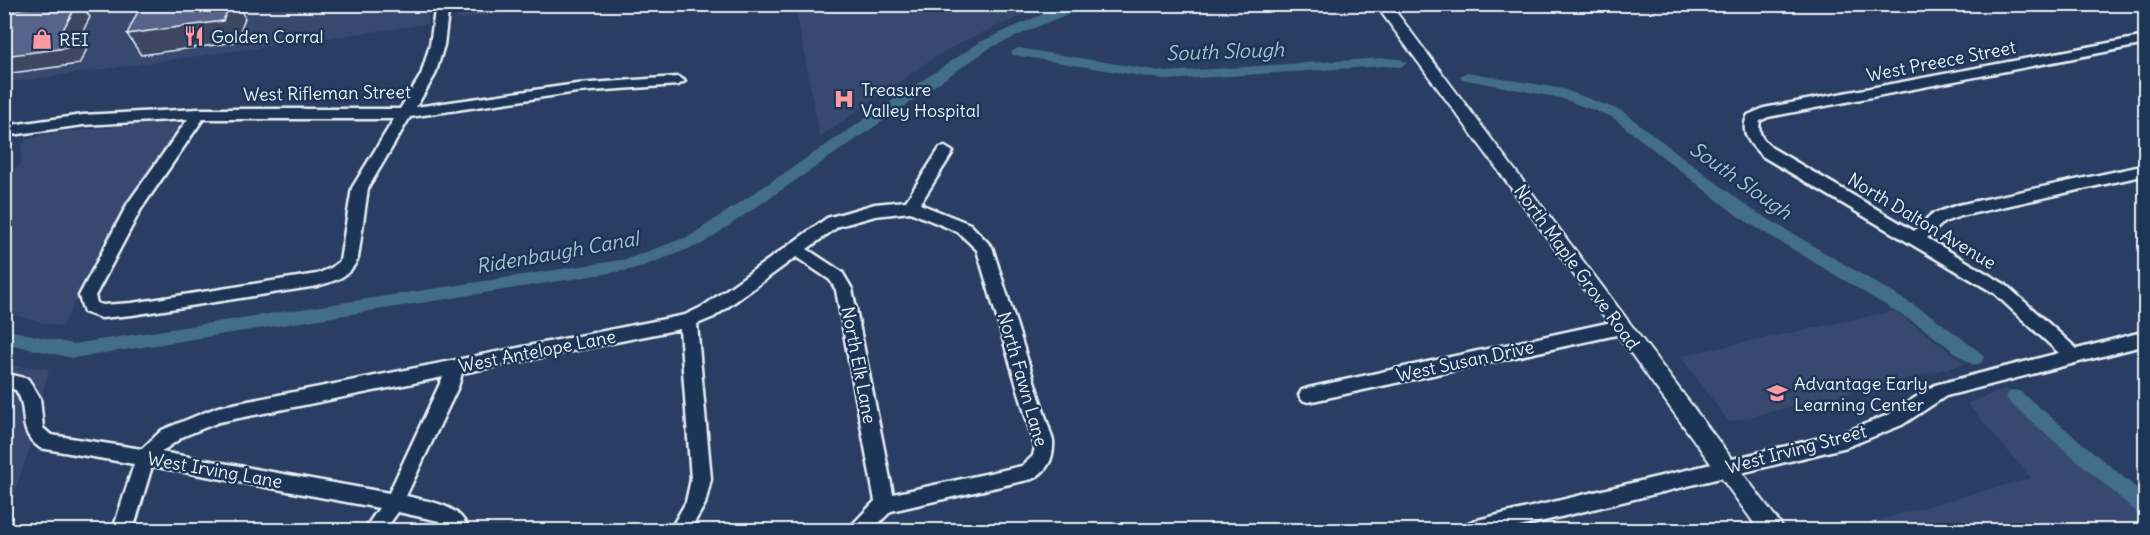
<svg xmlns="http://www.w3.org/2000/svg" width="2150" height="535" font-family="Delius,sans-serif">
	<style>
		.built { fill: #37496f }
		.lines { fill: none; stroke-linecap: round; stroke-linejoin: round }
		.canal { fill: #436e89; fill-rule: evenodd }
		.minor-casing { stroke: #e8f1f8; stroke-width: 5 }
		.major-casing { stroke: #e8f1f8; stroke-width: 4 }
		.minor { fill: #1d3557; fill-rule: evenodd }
		.major { fill: #1d3557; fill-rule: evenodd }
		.shaded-wall { fill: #3e4662; stroke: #e8f1f8; stroke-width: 1.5 }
		.building { fill: #58648c; stroke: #e8f1f8; stroke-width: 1.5 }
		.labels { text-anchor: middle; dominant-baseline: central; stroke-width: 5; stroke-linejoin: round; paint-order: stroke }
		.poi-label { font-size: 18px; fill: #e8f1f8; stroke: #1d3557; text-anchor: start }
		.street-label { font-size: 18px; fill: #e8f1f8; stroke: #1d3557 }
		.water-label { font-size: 20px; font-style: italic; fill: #aec3d1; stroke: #1d3557 }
	</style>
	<rect width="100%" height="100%" fill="#293e62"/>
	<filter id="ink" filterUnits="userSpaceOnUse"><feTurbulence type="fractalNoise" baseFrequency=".0167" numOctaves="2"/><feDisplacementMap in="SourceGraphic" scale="12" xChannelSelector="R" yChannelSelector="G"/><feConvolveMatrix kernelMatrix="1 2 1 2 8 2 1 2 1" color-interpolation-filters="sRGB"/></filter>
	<g filter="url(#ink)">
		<path class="built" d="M 4,5 L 429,5 L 427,24 L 5,83 Z
			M 459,5 L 459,4 L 562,5 L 455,20 Z
			M 795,5 L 795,4 L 1046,5 L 961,42 L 929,61 L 820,137 Z
			M 145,124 L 190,124 L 126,206 L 62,327 L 5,313 L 5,181 L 21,163 L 22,145 L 27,140 L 45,134 Z
			M 1895,311 L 1966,364 L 1729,422 L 1680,356 Z
			M 5,365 L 49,369 L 29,450 L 5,521 Z
			M 2006,389 L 2145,518 L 2145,530 L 1842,530 L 2031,478 L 1967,403 Z"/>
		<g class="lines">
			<path class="canal" d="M 1073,4 L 1094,4 L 1053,20 L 990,48 L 702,244 L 635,269 L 73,358 L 4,343 L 4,329 L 73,344 L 627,259 L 690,236 L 980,42 L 1043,14 Z
				M 1018,48 L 1166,72 L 1383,58 L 1400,59 L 1407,63 L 1400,67 L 1383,66 L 1166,80 L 1013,55 L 1011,52 Z
				M 1467,72 L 1563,89 L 1622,111 L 1751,209 L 1932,316 L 1981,353 L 1984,358 L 1981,363 L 1975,365 L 1969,363 L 1920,326 L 1739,217 L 1612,117 L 1560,98 L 1462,79 L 1460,76 Z
				M 2015,390 L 2021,392 L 2146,496 L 2146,516 L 2139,514 L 2009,402 L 2006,397 L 2009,392 Z"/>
			<g class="minor-casing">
				<path id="minor" d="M 436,4 L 449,4 L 444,45 L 435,75 L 416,107 L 577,84 L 678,77 L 685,81 L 678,85 L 577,92 L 410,117 L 368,188 L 358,258 C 350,277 335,281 317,286 L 132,315 L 101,318 L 84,312 L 79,296 L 128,203 L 188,119 L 83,125 L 4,136 L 4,126 L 83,115 L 199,109 L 400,109 L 421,75 L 430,45 ZM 203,119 L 394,119 L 352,188 L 340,261 L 331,268 L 317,274 L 132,303 L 103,305 L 97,303 L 95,296 L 141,209 Z
					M 2146,36 L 2146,44 L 1768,117 L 1760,121 C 1757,134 1763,140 1772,148 L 1914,231 L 1932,214 L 1958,205 L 2146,165 L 2146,175 L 1961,216 L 1944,222 L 1927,238 L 2006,285 L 2077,349 L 2146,331 L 2146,345 L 1946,396 L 1902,425 L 1847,447 L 1507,530 L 1463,530 L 1466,524 L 1473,521 L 1845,432 L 1888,415 L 1935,385 L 2059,353 L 1994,293 L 1762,156 C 1750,144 1739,132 1748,115 L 1764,108 Z
					M 945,147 L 953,152 L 920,204 L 970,224 L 992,247 L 1053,441 C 1054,458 1048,471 1032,479 L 891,511 L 872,530 L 850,530 L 853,524 L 875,501 L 836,290 L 830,280 L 796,257 L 714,317 L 697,324 L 711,479 L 705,504 L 690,530 L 670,530 L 686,502 L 691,479 L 680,329 L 462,373 L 458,387 L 406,496 C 431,502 459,504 469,530 L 447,530 L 439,521 L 398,512 L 385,530 L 364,530 L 379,508 L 152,466 L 133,530 L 113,530 L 134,464 L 40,448 C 15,430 30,411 16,390 L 4,387 L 4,373 L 28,379 L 40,398 L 43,428 L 51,435 L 142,449 L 162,430 L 218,407 L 685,315 L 702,307 L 827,218 L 875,204 L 906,201 L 940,148 ZM 910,212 L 958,232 L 977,250 L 1035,447 L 1033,456 L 1022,466 L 893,494 L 852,289 L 842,272 L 807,249 L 839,226 L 875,216 ZM 443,377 L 389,493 L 161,452 L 184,436 L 219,422 Z
					M 1621,320 L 1627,322 L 1630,327 L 1627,332 L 1621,334 L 1308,402 L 1302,400 L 1299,395 L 1302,390 L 1308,388 Z"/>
			</g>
			<g class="major-casing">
				<path id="major" d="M 1375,4 L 1390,4 L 1780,523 L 1784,530 L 1759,530 L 1485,152 Z"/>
			</g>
			<use href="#minor" class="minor"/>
			<use href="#major" class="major"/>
		</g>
		<path class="shaded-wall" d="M 77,4 L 81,4 L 90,17 L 79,39 L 87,49 L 79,64 L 4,74 L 4,56 L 60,35 Z
			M 230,4 L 237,4 L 245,18 L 236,42 L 141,55 L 127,34 Z"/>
		<path class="building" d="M 53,4 L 77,4 L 60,35 L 75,33 L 67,48 L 4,56 L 4,11 Z
			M 170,4 L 230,4 L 223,21 L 127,34 L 139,9 Z"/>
	</g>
	<defs>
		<g id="restaurant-bare" transform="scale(1.62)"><path d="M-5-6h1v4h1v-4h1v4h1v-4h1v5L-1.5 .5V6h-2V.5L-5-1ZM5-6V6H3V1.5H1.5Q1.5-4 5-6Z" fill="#ff9aa2" stroke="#1d3557" stroke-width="2.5" paint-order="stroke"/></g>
		<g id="shop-bare" transform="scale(1.62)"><path d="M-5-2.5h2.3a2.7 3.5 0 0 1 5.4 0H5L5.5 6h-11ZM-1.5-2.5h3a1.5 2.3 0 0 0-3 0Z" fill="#ff9aa2" stroke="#1d3557" stroke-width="2.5" paint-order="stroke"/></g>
		<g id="hospital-bare" transform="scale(1.62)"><path d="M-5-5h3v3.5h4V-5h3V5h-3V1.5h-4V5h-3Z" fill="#ff9aa2" stroke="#1d3557" stroke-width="2.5" paint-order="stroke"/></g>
		<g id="school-bare" transform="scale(1.62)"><path d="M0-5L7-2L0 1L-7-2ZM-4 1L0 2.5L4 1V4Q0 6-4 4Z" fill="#ff9aa2" stroke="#1d3557" stroke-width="2.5" paint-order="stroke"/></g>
	</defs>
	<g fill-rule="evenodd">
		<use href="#restaurant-bare" x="194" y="36"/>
		<use href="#shop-bare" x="42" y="39"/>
		<use href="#hospital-bare" x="844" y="99"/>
		<use href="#school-bare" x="1777" y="393"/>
	</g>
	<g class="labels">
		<g class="poi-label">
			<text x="211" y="36">Golden Corral</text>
			<text x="59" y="39">REI</text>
			<text x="861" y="89">Treasure<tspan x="861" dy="21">Valley Hospital</tspan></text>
			<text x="1794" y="383">Advantage Early<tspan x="1794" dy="21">Learning Center</tspan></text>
		</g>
		<g class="street-label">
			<text transform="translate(1941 61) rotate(-11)">West Preece Street</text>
			<text transform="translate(327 93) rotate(-1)">West Rifleman Street</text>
			<text transform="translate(1922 221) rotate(31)">North Dalton Avenue</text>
			<text transform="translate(1577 267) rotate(54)">North Maple Grove Road</text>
			<text transform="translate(537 351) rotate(-11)">West Antelope Lane</text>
			<text transform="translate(1465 361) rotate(-12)">West Susan Drive</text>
			<text transform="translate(859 365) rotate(79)">North Elk Lane</text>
			<text transform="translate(1023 379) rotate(74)">North Fawn Lane</text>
			<text transform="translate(1796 449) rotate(-15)">West Irving Street</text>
			<text transform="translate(215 470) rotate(10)">West Irving Lane</text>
		</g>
		<g class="water-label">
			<text transform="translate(1225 51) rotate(-2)">South Slough</text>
			<text transform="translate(1741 180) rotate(35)">South Slough</text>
			<text transform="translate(557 252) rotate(-10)">Ridenbaugh Canal</text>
		</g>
	</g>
	<rect width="2150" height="535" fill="none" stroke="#1d3557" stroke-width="24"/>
	<rect x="12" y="12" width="2126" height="511" fill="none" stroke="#e8f1f8" stroke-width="2" filter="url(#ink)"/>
</svg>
